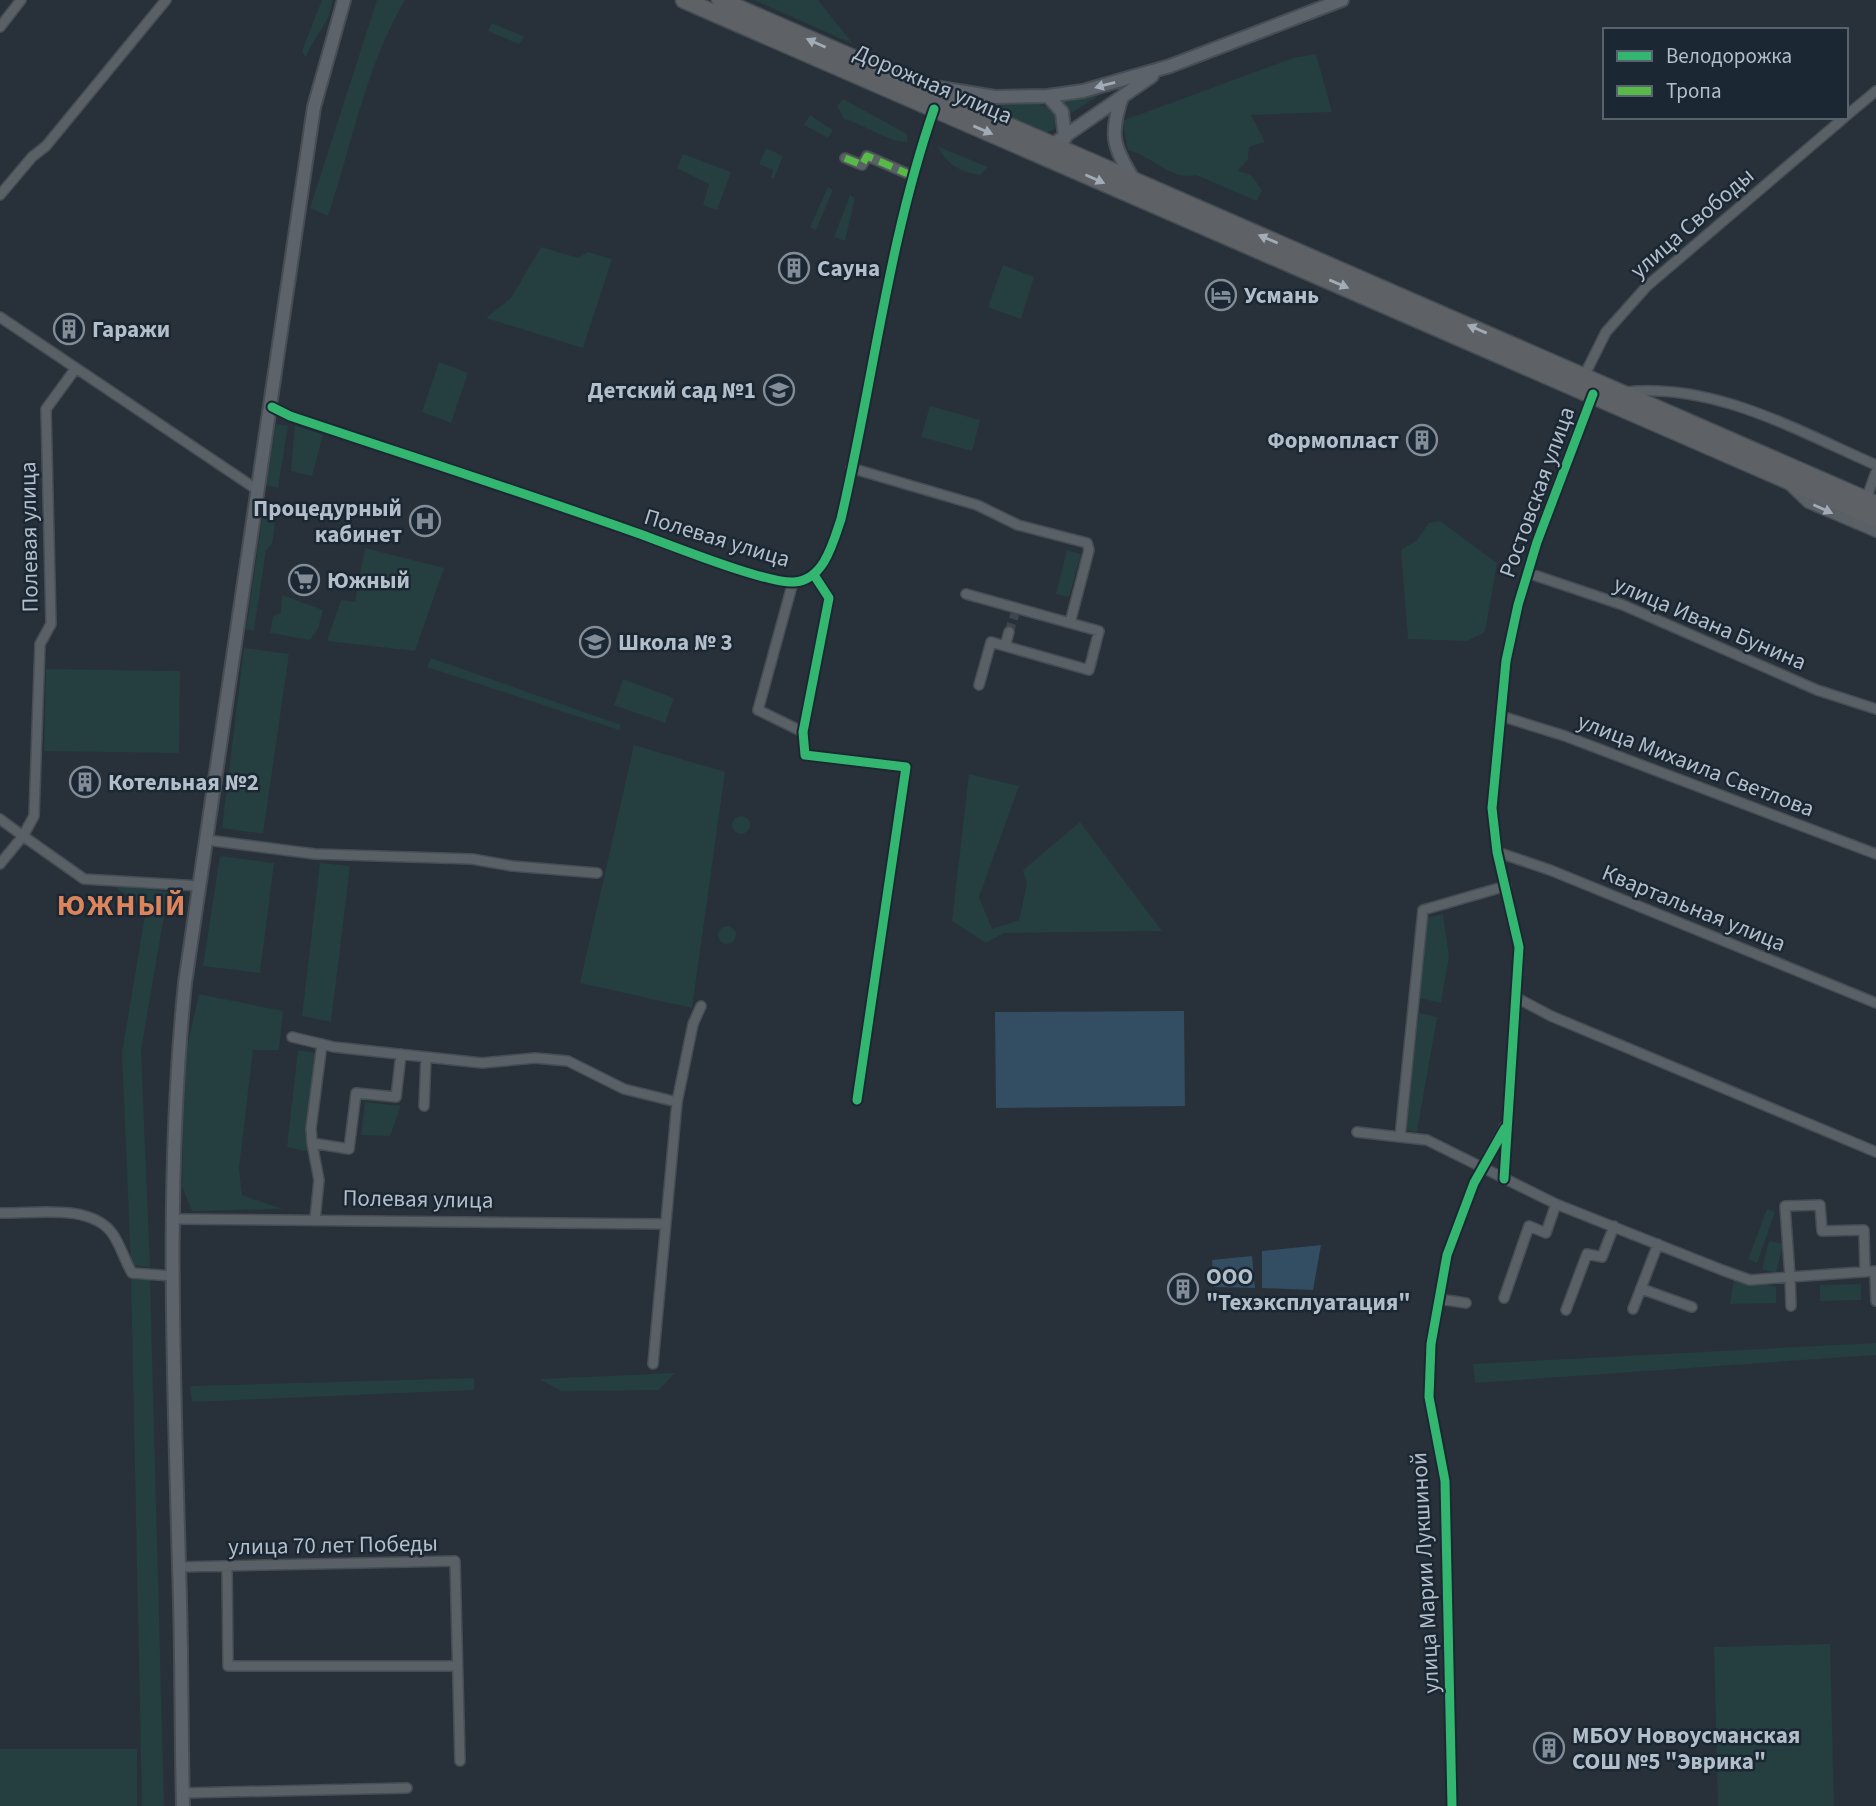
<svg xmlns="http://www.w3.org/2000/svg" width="1876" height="1806" font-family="'Source Sans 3',sans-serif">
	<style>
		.green { fill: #253e3f }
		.water { fill: #334d63 }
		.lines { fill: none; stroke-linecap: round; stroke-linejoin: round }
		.street-tunnel { stroke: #3d464f; stroke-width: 9; stroke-dasharray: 9 4.5; stroke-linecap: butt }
		.street-casing { stroke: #474d53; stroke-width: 12 }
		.secondary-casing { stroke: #474d53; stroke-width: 16 }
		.highway-casing { stroke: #454d54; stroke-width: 19 }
		.street { stroke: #596066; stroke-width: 9 }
		.secondary { stroke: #5d636b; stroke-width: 12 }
		.highway { stroke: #5e6266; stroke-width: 16 }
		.quiet { stroke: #58b947; stroke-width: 7; stroke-dasharray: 14 7; stroke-linecap: butt }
		.cycleway-casing { stroke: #1b2834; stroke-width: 13 }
		.cycleway { stroke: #33b770; stroke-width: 9 }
		.oneway { fill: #a1acb6 }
		.oneway2 { fill: #a1acb7 }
		.oneway3 { fill: #a0abb6 }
		.labels { text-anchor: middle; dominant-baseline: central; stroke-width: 5; stroke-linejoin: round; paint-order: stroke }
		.street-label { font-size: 23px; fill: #b2beca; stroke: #1b2834 }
		.poi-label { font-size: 23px; font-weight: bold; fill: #b2beca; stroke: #1b2834; text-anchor: start }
		.district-label { font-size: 30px; font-weight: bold; letter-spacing: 2px; fill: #dc845b; stroke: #1b2834 }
	</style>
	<rect width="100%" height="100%" fill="#283139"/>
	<path class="green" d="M 322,0 L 332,0 C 332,22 312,37 306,58 L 302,51 Z
		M 377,0 L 405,0 C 366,66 352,144 328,216 L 310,208 Z
		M 754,0 L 818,0 L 853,44 Z
		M 492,23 L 525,37 L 519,44 L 488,31 Z
		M 1316,54 L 1332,112 L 1251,115 L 1265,142 L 1249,147 L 1248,159 L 1238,171 L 1251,175 L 1262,190 L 1257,201 L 1196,175 C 1171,181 1151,155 1128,150 L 1122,121 L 1293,58 Z
		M 1108,90 L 1068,115 L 1061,100 Z
		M 843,99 L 907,134 L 907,142 C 887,142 866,125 844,119 L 837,106 Z
		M 1035,103 L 1050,108 L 1056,115 L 1055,129 L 1046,133 L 984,106 Z
		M 810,115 L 833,130 L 828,138 L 804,125 Z
		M 937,146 L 988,167 L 980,175 C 958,171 948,165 937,146 Z
		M 766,148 L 783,156 L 774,178 L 771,178 L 773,170 L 759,164 Z
		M 683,154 L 731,172 L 717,210 L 703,205 L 709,184 L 677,168 Z
		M 828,187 L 833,190 L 816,230 L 810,227 Z
		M 850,195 L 855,198 L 845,241 L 834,237 Z
		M 541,247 L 578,258 L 588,252 L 612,259 L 583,348 L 486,318 L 511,298 Z
		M 1003,265 L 1034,277 L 1021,319 L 988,307 Z
		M 439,362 L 468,373 L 451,423 L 422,412 Z
		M 930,406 L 980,420 L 972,451 L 921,437 Z
		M 276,424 L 288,426 L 278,488 L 266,485 Z
		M 295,425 L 323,435 L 312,476 L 291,471 Z
		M 264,506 L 277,510 L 272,544 L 266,550 L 254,631 L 246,629 Z
		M 1440,521 L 1497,563 L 1485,632 L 1467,641 L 1408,639 L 1401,550 L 1417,540 L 1429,523 Z
		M 365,548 L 444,568 L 415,651 L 327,641 L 341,600 L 355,602 Z
		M 1067,550 L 1081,554 L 1069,597 L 1056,594 Z
		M 282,595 L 323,610 L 318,629 L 310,640 L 270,633 L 273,616 L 281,613 Z
		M 244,648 L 289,654 L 263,834 L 222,828 Z
		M 431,658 L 621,725 L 619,730 L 427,667 Z
		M 46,669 L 180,671 L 179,753 L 44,751 Z
		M 623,679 L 674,698 L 665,723 L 614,705 Z
		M 634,745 L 725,772 L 692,1008 L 580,983 Z
		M 969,774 L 1019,786 L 979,897 L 992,929 L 1019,920 L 1027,884 L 1023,870 L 1080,822 L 1162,931 L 1004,933 L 986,943 L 952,921 Z
		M732 825a9 9 0 1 1 18 0a9 9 0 1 1-18 0Z
		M 220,856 L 274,863 L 260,973 L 203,966 Z
		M 320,863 L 350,866 L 331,1022 L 302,1016 Z
		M 111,884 L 168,892 L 141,1051 L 150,1267 L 131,1265 L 122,1053 L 146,910 Z
		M 1443,914 L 1449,957 L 1441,1003 L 1419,998 L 1427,918 Z
		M718 935a9 9 0 1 1 18 0a9 9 0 1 1-18 0Z
		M 199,994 L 283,1011 L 279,1050 L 253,1050 L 239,1169 L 242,1195 L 282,1209 L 192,1211 L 182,1186 L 184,1060 Z
		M 1419,1013 L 1437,1017 L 1417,1132 L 1406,1130 Z
		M 298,1050 L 316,1053 L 306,1131 L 310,1152 L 287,1147 Z
		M 365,1102 L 401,1106 L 390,1136 L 361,1135 Z
		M 1767,1209 L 1775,1212 L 1757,1263 L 1748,1259 Z
		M 1769,1241 L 1783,1244 L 1776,1273 L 1762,1269 Z
		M 131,1278 L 150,1278 L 164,1806 L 142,1806 Z
		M 1734,1278 L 1776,1287 L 1776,1303 L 1730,1304 Z
		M 1861,1284 L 1861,1300 L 1820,1301 L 1820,1285 Z
		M 1876,1343 L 1876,1355 L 1475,1383 L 1473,1364 Z
		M 675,1373 L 659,1390 L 562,1391 L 539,1379 Z
		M 474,1378 L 474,1390 L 192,1402 L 190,1386 Z
		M 1830,1644 L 1834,1806 L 1718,1806 L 1714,1647 Z
		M 0,1749 L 137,1749 L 137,1806 L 0,1806 Z"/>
	<path class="water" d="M 1184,1011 L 1185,1106 L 996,1108 L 995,1012 Z
		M 1321,1245 L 1313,1290 L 1262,1288 L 1262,1251 Z
		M 1252,1256 L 1255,1288 L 1214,1287 L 1212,1260 Z"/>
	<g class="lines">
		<path class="street-tunnel" d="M 1009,632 L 1015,614"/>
		<g class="street-casing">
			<path id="street" d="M 0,27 L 21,0
				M 1846,116 L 1876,91
				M 845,158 L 862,165 L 867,156 L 913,176
				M 0,195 L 32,157 L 46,146 L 166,0
				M 0,317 L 259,491
				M 1584,376 L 1606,332 L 1647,286 L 1845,117
				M 1625,392 C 1714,382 1798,431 1876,465
				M 272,407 L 290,416 C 406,455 522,492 637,533 C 668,544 766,584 794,582 C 824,580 833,543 841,519 C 873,382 888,242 934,109
				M 851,468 L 977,505 L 1018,525 L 1087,543 L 1089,550 L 1070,623 L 1099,631 L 1089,670 L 991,642 L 979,685
				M 1789,485 L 1808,503 L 1876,532
				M 1866,500 L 1876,472
				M 1528,573 L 1623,605 L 1817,690 L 1876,709
				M 814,575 L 829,598 L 803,732 L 805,755 L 906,767 L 857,1100
				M 793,582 L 758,710 L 803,732
				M 966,594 L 1070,623
				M 1005,646 L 1009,632
				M 1501,716 L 1565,736 L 1876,854
				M 0,819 L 23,836 L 34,816 L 40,644 L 51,624 L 46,409 L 76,368
				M 207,840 L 315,854 L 472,859 L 512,866 L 597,873
				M 1497,852 L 1550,870 L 1876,1003
				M 0,864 L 23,836 L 84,879 L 200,886
				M 1506,886 L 1423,910 L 1400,1137 L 1427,1140 L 1556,1204 L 1722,1270 L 1750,1280 L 1790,1277 L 1791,1306
				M 1517,998 L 1551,1016 L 1876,1152
				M 292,1037 L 334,1047 L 482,1063 L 535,1058 L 568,1061 L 624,1089 L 677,1102
				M 322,1044 L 311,1128 L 312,1143 L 349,1149 L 356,1093 L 396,1097 L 401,1054
				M 424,1106 L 426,1057
				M 1357,1132 L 1400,1137
				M 312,1143 L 319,1180 L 315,1219
				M 1504,1179 L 1519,947 L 1497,852 L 1492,808 L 1506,661 L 1518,605 L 1537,542 L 1593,394
				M 0,1213 C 32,1214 90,1203 112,1233 C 120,1244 125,1261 132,1273 L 172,1276
				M 171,1219 L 664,1224
				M 1865,1272 L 1864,1230 L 1822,1231 L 1820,1205 L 1785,1206 L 1790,1277 L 1875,1271 L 1876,1301
				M 1642,1289 L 1692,1307
				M 1504,1298 L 1529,1226 L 1546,1233 L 1556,1204
				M 1439,1299 L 1466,1303
				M 1633,1309 L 1658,1244
				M 1566,1310 L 1587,1254 L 1602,1257 L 1614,1226
				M 653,1364 L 677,1102 L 693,1024 L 701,1006
				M 227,1566 L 228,1666 L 455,1666
				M 179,1567 L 455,1561 L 460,1761
				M 183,1793 L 407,1788
				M 1452,1806 L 1445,1481 L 1429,1397 L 1431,1344 L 1447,1255 L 1474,1183 L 1505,1126"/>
		</g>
		<g class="secondary-casing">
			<path id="secondary" d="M 928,86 L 995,97 L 1048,96 L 1083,91 L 1170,66 L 1342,0
				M 1048,96 L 1062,112 L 1065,138
				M 1122,97 C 1109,135 1113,147 1134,180
				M 1049,147 L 1152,76
				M 183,1806 C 181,1726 182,1647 179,1567 C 174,1372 165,1178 185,983 L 314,107 L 344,0"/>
		</g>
		<g class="highway-casing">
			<path id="highway" d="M 684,0 L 1876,519
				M 720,0 L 1876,504"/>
		</g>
		<use href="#street" class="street"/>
		<use href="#secondary" class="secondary"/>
		<use href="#highway" class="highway"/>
		<path class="quiet" d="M 845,158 L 862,165 L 867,156 L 913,176"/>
		<g class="cycleway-casing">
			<path id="cycleway" d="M 272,407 L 290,416 C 406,455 522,492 637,533 C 668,544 766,584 794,582 C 824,580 833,543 841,519 C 873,382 888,242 934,109
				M 814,575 L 829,598 L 803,732 L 805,755 L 906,767 L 857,1100
				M 1504,1179 L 1519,947 L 1497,852 L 1492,808 L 1506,661 L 1518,605 L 1537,542 L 1593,394
				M 1452,1806 L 1445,1481 L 1429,1397 L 1431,1344 L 1447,1255 L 1474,1183 L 1505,1128"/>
		</g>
		<use href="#cycleway" class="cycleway"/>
	</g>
	<defs><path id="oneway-solid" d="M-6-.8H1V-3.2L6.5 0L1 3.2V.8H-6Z" transform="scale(1.75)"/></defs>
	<g class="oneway">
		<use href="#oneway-solid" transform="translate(816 43) rotate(-156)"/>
		<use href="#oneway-solid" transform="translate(983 130) rotate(23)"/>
		<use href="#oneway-solid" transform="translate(1095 179) rotate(24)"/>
		<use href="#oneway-solid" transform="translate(1268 239) rotate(-157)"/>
		<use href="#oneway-solid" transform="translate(1339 284) rotate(23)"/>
		<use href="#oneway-solid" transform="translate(1477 329) rotate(-157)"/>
	</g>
	<use class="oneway2" href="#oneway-solid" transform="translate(1105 85) rotate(165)"/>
	<use class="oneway3" href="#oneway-solid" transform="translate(1823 509) rotate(24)"/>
	<defs>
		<g id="building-ring" transform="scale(1.575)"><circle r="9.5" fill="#1b2834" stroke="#828d97" stroke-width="1.5"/><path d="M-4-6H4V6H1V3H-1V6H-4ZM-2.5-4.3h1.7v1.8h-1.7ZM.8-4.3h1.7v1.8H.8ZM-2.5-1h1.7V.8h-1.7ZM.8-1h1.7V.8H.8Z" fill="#828d97"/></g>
		<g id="hotel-ring" transform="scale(1.575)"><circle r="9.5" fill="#1b2834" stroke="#828d97" stroke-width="1.5"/><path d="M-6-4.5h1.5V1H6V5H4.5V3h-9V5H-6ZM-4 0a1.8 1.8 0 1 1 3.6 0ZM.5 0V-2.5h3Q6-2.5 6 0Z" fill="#828d97"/></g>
		<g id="school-ring" transform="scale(1.575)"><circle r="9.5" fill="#1b2834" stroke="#828d97" stroke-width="1.5"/><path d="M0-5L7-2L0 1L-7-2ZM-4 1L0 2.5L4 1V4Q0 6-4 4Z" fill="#828d97"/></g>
		<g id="hospital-ring" transform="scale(1.575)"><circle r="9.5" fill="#1b2834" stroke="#828d97" stroke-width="1.5"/><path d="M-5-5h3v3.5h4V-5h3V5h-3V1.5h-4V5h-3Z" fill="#828d97"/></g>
		<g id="supermarket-ring" transform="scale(1.575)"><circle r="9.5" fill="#1b2834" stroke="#828d97" stroke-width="1.5"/><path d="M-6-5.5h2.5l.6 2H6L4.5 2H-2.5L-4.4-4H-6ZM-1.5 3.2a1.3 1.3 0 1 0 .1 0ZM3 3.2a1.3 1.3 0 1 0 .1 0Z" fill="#828d97"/></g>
	</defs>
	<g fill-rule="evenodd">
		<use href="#building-ring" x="794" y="268"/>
		<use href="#hotel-ring" x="1221" y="295"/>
		<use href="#building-ring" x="69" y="329"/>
		<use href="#school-ring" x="779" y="390"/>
		<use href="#building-ring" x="1422" y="440"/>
		<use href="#hospital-ring" x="425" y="521"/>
		<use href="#supermarket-ring" x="304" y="580"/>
		<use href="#school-ring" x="595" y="642"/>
		<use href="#building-ring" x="85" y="782"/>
		<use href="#building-ring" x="1183" y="1289"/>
		<use href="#building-ring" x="1549" y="1748"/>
	</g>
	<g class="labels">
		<g class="street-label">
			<text transform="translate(933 84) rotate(23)">Дорожная улица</text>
			<text transform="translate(1692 223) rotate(-41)">улица Свободы</text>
			<text transform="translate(1537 492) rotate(-70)">Ростовская улица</text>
			<text transform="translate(29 537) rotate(-91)">Полевая улица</text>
			<text transform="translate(717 538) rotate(17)">Полевая улица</text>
			<text transform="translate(1710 623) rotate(23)">улица Ивана Бунина</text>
			<text transform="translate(1696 765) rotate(21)">улица Михаила Светлова</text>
			<text transform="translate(1694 908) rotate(22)">Квартальная улица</text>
			<text transform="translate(418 1199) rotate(1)">Полевая улица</text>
			<text transform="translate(333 1545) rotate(-1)">улица 70 лет Победы</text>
			<text transform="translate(1425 1573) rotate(-93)">улица Марии Лукшиной</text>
		</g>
		<g class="poi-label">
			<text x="817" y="268">Сауна</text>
			<text x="1244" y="295">Усмань</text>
			<text x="92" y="329">Гаражи</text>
			<text x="756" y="390" text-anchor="end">Детский сад №1</text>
			<text x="1399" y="440" text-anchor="end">Формопласт</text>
			<text x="402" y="508" text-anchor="end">Процедурный<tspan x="402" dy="26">кабинет</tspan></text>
			<text x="327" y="580">Южный</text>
			<text x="618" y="642">Школа № 3</text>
			<text x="108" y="782">Котельная №2</text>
			<text x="1206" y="1276">ООО<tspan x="1206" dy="26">"Техэксплуатация"</tspan></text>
			<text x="1572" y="1735">МБОУ Новоусманская<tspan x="1572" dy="26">СОШ №5 "Эврика"</tspan></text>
		</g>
		<g class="district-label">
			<text x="122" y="905">ЮЖНЫЙ</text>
		</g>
	</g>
	<rect x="1603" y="28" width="245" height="91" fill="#1b2834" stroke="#576470" stroke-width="2"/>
	<rect x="1617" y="51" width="35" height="10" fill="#33b770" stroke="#576470" stroke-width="2"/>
	<text x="1666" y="63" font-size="21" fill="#b2beca">Велодорожка</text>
	<rect x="1617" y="86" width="35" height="10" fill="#58b947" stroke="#576470" stroke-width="2"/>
	<text x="1666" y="98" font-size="21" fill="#b2beca">Тропа</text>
</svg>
